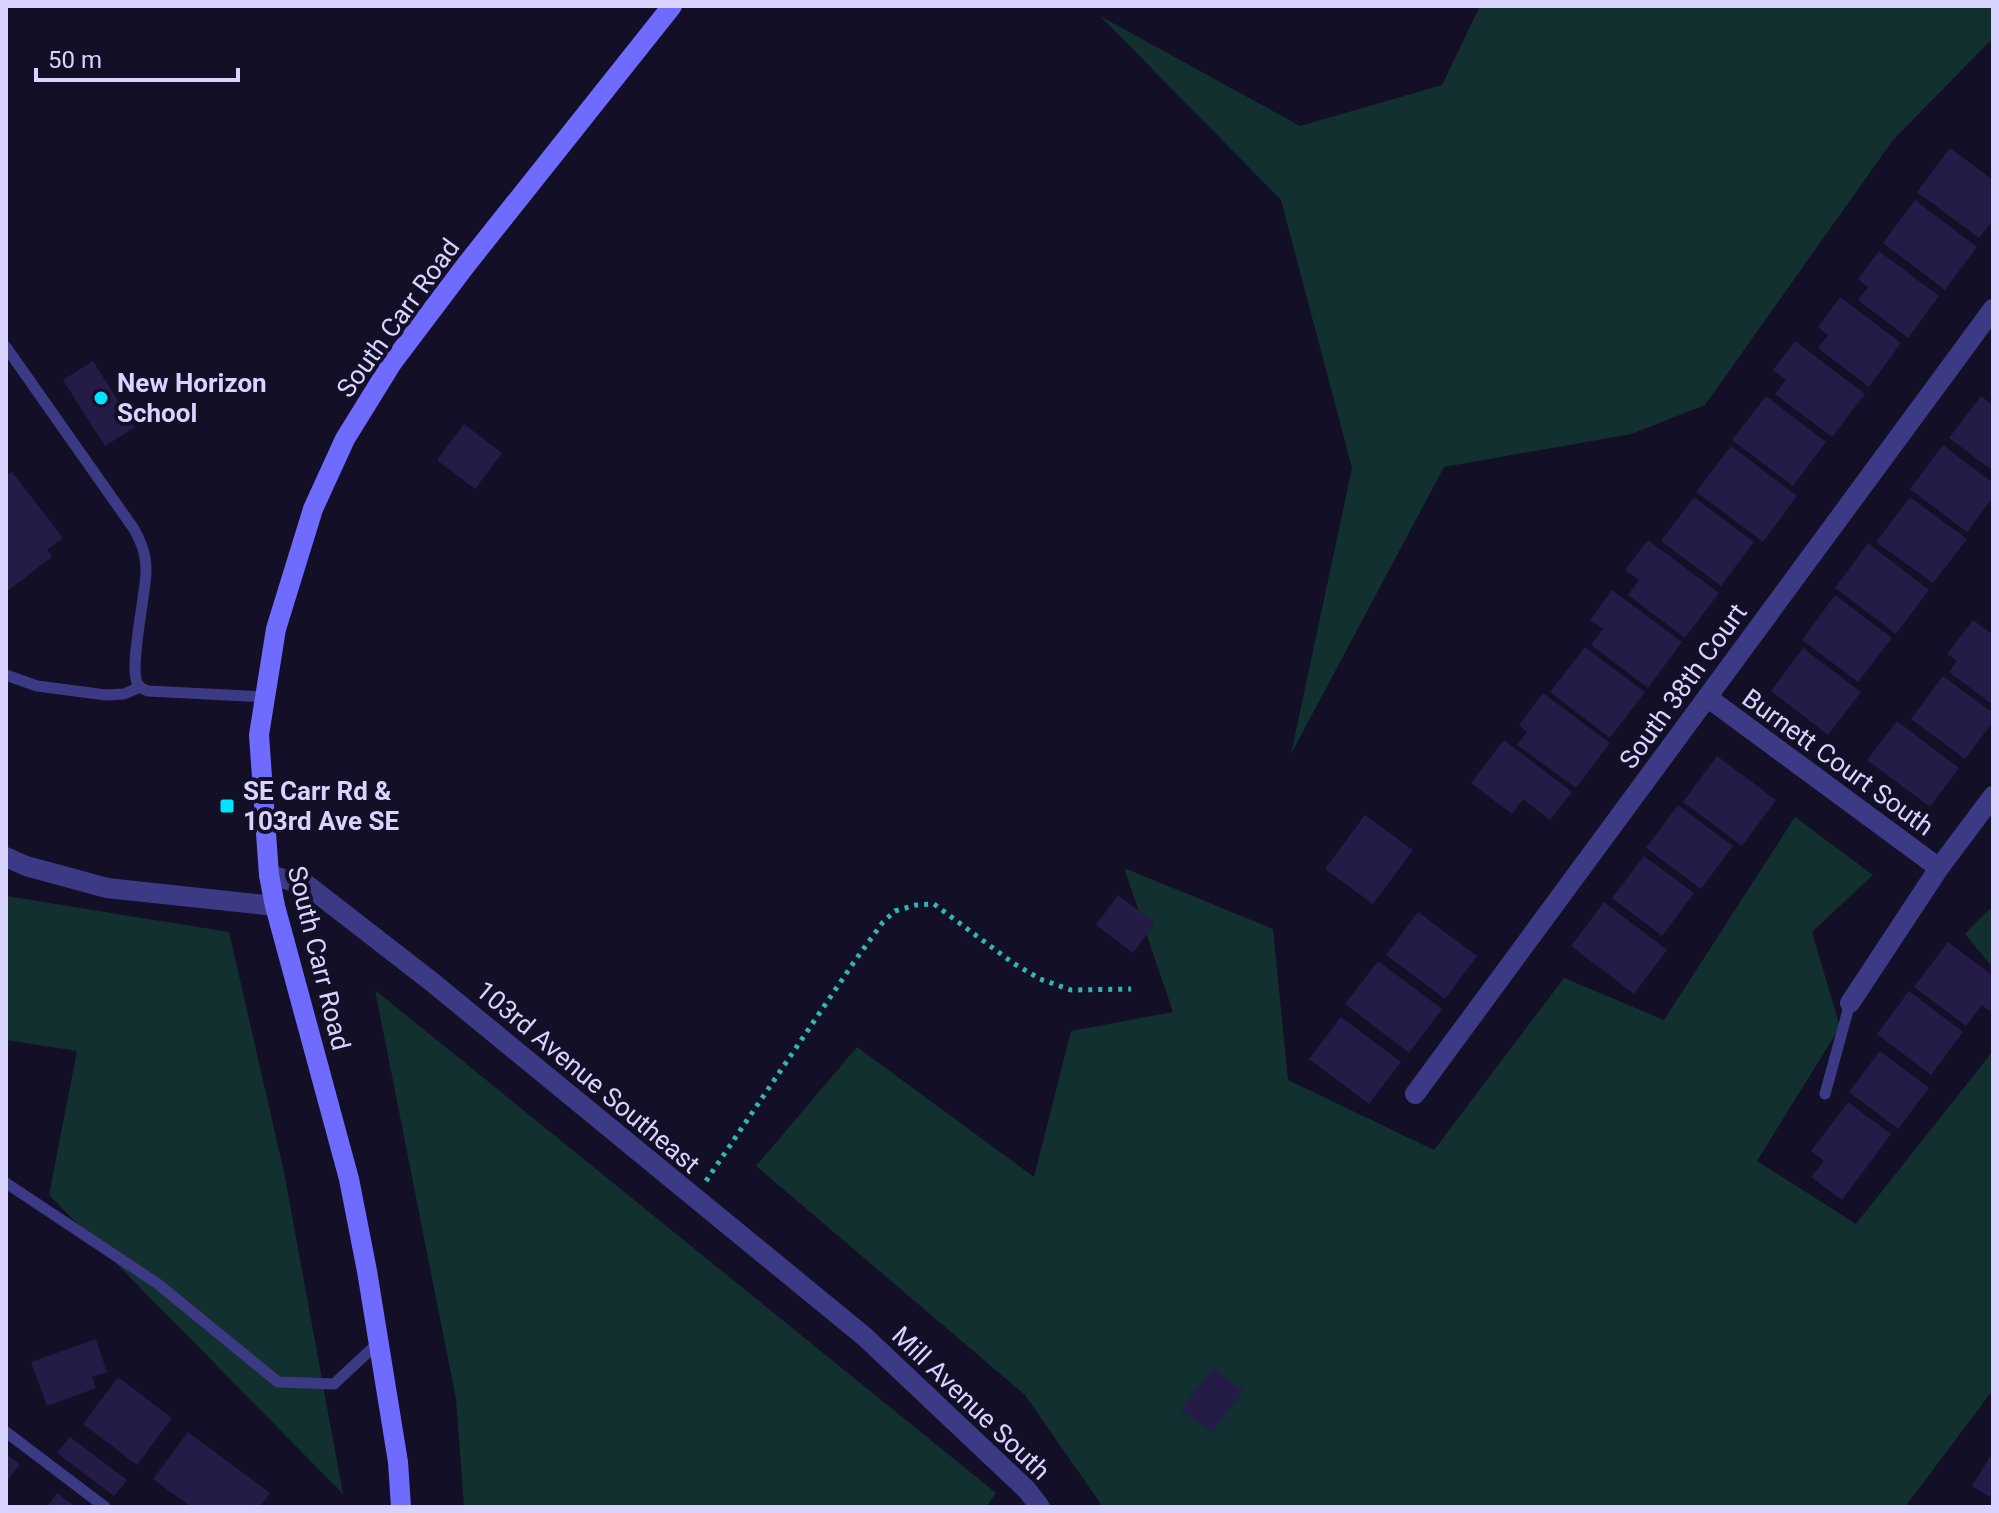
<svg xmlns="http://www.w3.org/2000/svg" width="1999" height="1513" font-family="Roboto,sans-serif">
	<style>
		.green { fill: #12302f }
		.building { fill: #241b47 }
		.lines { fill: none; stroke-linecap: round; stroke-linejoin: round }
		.path { stroke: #2fb8b0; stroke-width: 5; stroke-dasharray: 4 6; stroke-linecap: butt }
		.lane { stroke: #3d3a85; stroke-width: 11 }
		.street { stroke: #3d3a85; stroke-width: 20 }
		.secondary { stroke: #6f6bff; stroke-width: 20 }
		.poi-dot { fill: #00e5ff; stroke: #130f26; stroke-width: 3 }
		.labels { text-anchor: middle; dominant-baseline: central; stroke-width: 8; stroke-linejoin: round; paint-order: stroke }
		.street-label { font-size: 26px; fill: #d9d4ff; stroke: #130f26 }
		.poi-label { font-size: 26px; font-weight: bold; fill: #d9d4ff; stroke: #130f26; text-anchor: start }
	</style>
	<rect width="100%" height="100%" fill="#130f26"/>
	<path class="green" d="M 1480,6 L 1993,6 L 1993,38 L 1893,140 L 1705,405 L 1631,434 L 1444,467 L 1291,754 L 1352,468 L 1281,200 L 1100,16 L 1300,126 L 1442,85 Z
		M 1795,817 L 1873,875 L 1812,932 L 1840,1027 L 1757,1161 L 1856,1224 L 1993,1051 L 1993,1390 L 1905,1507 L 1103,1507 L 1025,1395 L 756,1166 L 857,1047 L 1034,1177 L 1071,1031 L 1173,1012 L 1124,868 L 1273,929 L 1288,1080 L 1434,1150 L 1564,978 L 1664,1020 Z
		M 6,896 L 229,932 L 284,1172 L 343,1494 L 49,1195 L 77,1051 L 6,1040 Z
		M 1993,906 L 1993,968 L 1965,934 Z
		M 375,990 L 996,1493 L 986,1507 L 464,1507 L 456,1399 Z"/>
	<path class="building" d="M 1950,148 L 1993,180 L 1993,220 L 1979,238 L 1917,192 Z
		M 1915,200 L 1977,247 L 1945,290 L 1883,243 Z
		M 1879,251 L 1939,296 L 1908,338 L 1858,300 L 1868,287 L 1858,279 Z
		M 1840,297 L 1901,343 L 1869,387 L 1818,348 L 1828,335 L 1818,327 Z
		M 1795,341 L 1865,394 L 1832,437 L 1775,394 L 1786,380 L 1773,370 Z
		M 93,361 L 135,427 L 105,446 L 63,380 Z
		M 1766,396 L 1826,442 L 1793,486 L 1732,440 Z
		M 1981,396 L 1993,405 L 1993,471 L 1949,438 Z
		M 464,424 L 502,453 L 475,489 L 437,460 Z
		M 1943,445 L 1993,483 L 1993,497 L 1967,532 L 1910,489 Z
		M 1731,446 L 1797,496 L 1763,542 L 1696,492 Z
		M 12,472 L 63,538 L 47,550 L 52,557 L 6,592 L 6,476 Z
		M 1694,497 L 1754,542 L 1721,586 L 1661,541 Z
		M 1910,497 L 1967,539 L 1933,583 L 1876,542 Z
		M 1648,540 L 1719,593 L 1685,638 L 1628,595 L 1639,580 L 1625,570 Z
		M 1868,543 L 1929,590 L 1896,634 L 1835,588 Z
		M 1612,590 L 1682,642 L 1648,688 L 1591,645 L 1603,629 L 1590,620 Z
		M 1835,595 L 1892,638 L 1858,682 L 1802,640 Z
		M 1973,620 L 1993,635 L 1993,705 L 1949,672 L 1957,661 L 1947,654 Z
		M 1585,647 L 1645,692 L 1610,738 L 1550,692 Z
		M 1803,648 L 1861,692 L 1828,735 L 1771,691 Z
		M 1943,676 L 1993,713 L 1993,722 L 1965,759 L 1911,719 Z
		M 1543,693 L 1610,743 L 1576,788 L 1517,745 L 1527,732 L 1519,725 Z
		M 1897,721 L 1959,768 L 1930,807 L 1867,760 Z
		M 1504,740 L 1572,792 L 1550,820 L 1523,799 L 1512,814 L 1471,783 Z
		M 1717,756 L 1776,800 L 1742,846 L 1683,802 Z
		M 1678,805 L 1733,846 L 1701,889 L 1646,848 Z
		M 1365,815 L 1413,850 L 1373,904 L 1325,869 Z
		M 1644,856 L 1694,893 L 1662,936 L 1612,898 Z
		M 1118,895 L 1155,923 L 1133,953 L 1096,925 Z
		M 1604,902 L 1667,950 L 1634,994 L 1571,946 Z
		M 1418,912 L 1477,956 L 1445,999 L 1386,955 Z
		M 1948,942 L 1993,976 L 1993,1006 L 1989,1011 L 1982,1005 L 1966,1026 L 1914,987 Z
		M 1378,961 L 1442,1009 L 1409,1053 L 1345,1004 Z
		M 1909,991 L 1963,1032 L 1931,1075 L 1877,1034 Z
		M 1341,1017 L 1401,1062 L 1369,1104 L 1309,1059 Z
		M 1880,1051 L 1929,1088 L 1898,1129 L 1849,1092 Z
		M 1848,1102 L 1891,1134 L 1842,1200 L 1811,1177 L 1824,1161 L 1811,1151 Z
		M 96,1339 L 107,1372 L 92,1377 L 96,1388 L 47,1406 L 31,1362 Z
		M 1213,1368 L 1243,1391 L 1212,1433 L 1181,1410 Z
		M 118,1377 L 172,1418 L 137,1465 L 83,1424 Z
		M 188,1432 L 270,1493 L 260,1507 L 191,1507 L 153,1479 Z
		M 70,1437 L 127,1480 L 114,1496 L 57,1453 Z
		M 1993,1452 L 1993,1499 L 1972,1486 Z
		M 6,1454 L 20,1464 L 6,1483 Z
		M 57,1493 L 76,1507 L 47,1507 Z"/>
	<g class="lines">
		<path class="path" d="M 706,1181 L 854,962 L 883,922 L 895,911 L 916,905 L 934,904 L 1013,963 L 1040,979 L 1071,990 L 1131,989"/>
		<path class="lane" d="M 6,347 L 134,529 C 142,544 146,554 146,571 C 146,593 128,671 138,684 C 140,688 145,690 148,691 L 265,697
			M 6,675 L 37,686 L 106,695 L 124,694 L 140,687
			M 1825,1094 L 1850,1003
			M 6,1183 L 158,1284 L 278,1382 L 334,1384 L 379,1342
			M 6,1432 L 105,1507"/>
		<path class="street" d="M 1707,697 L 1939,868
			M 6,857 L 26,866 L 107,888 L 275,906
			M 269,875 L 307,885 L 432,982 L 865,1337 L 1027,1490 L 1040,1507
			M 1850,1003 L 1939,868 L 1993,796
			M 1415,1094 L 1993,309"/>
		<path class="secondary" d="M 401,1507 L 398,1462 L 367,1271 L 349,1179 L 275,906 L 269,875 L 259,735 L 276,629 L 313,509 L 345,439 L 392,363 L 466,265 L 672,6"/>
	</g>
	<g class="poi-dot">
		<circle cx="101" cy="398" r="8"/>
		<rect x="219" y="798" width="16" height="16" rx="4"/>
	</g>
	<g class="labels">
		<g class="street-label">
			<text transform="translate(398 318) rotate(-54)">South Carr Road</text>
			<text transform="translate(1683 686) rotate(-54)">South 38th Court</text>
			<text transform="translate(1838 762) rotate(36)">Burnett Court South</text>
			<text transform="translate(319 958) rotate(76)">South Carr Road</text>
			<text transform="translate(588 1077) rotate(40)">103rd Avenue Southeast</text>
			<text transform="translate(971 1403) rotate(44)">Mill Avenue South</text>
		</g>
		<g class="poi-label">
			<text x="117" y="383">New Horizon<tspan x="117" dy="30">School</tspan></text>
			<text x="243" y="791">SE Carr Rd &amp;<tspan x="243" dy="30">103rd Ave SE</tspan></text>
		</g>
	</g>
	<rect width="1999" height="1513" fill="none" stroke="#d9d4ff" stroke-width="16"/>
	<path d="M36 68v12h202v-12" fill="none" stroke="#d9d4ff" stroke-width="4"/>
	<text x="48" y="68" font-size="24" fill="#d9d4ff" stroke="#130f26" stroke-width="6" paint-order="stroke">50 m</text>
</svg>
